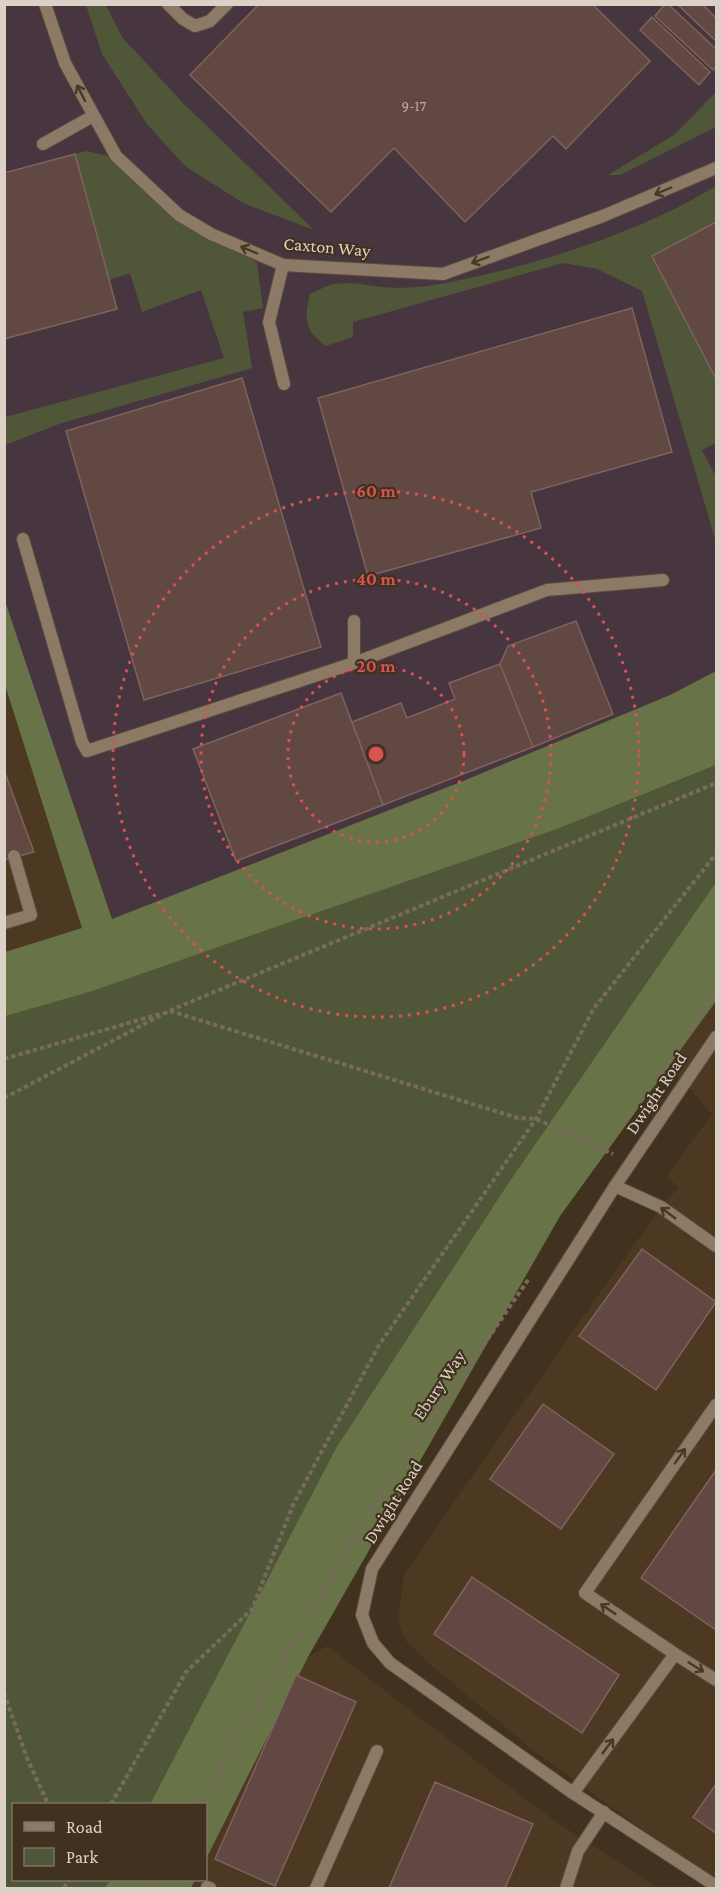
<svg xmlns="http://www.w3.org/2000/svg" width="721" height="1893" font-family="'Crimson Pro',serif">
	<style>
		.built { fill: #4d3821 }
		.industrial { fill: #473640 }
		.green { fill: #4f5738 }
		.forest { fill: #687448 }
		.building { fill: #624842; stroke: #7e635d; stroke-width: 1.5 }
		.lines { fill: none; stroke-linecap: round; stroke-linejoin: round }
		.service-casing { stroke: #594d3c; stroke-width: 14 }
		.minor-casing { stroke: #594d3c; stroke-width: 14 }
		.path { stroke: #796b5c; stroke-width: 4; stroke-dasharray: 4.5 3; stroke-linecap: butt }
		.service { stroke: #8c7a66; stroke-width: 12 }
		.minor { stroke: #8c7a66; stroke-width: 12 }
		.oneway { stroke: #483826 }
		.ring { fill: none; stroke: #d75250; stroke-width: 3; stroke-dasharray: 3 6 }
		.labels { text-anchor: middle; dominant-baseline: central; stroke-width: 4.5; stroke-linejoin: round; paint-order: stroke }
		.number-label { font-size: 15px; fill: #bdafa5 }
		.street-label { font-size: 18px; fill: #dbd1c6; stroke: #41311f }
		.centre { fill: #d75250; stroke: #41311f; stroke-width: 3 }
		.ring-label { font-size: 18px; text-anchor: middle; font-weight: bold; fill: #d75250; stroke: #41311f; stroke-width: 4.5; stroke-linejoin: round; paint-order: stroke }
	</style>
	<rect width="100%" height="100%" fill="#41311f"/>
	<path class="built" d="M 4,602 L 112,919 L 5,952 L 4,952 Z
		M 716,1001 L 716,1882 L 535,1752 L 431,1665 L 405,1640 L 398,1621 L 404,1574 L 592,1304 L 661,1207 L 679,1187 L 666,1177 L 712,1114 L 669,1066 Z
		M 327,1646 L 549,1817 L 658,1888 L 191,1888 L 195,1880 L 206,1880 L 206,1859 L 308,1657 Z"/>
	<path class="industrial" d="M 4,5 L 716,5 L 716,671 L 670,695 L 463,781 L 112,919 L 5,602 Z"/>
	<path class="green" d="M 86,5 L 106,5 L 122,37 L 182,102 L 314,230 L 243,203 L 185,166 L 147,124 L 102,54 Z
		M 716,92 L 716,127 L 620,175 L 608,175 L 674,135 Z
		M 86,151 L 113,157 L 147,185 L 257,263 L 263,308 L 243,312 L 252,368 L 62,423 L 5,445 L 5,417 L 224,358 L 201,290 L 142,312 L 130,273 L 109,280 L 75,154 Z
		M 716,186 L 716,222 L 652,256 L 716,379 L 716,443 L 702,450 L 716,477 L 716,542 L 642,291 L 597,269 L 563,263 L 353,322 L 353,337 L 326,346 C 304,331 304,318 310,294 C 318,291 327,285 335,284 C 351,282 366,285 381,287 C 400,289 426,287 445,283 C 529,268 644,231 716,186 Z
		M 716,765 L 716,882 L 507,1185 L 336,1448 L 150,1804 L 14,1804 L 14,1880 L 110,1880 L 105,1888 L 5,1888 L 5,1015 L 93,991 L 560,828 Z"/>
	<path class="forest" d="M 5,601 L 112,919 L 463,781 L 670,695 L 716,671 L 716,765 L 560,828 L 93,991 L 5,1016 L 5,952 L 82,928 L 5,685 Z
		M 716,882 L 716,1001 L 560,1216 L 308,1657 L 206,1859 L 206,1804 L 150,1804 L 336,1448 L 507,1185 Z
		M 110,1880 L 195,1880 L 191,1888 L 105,1888 Z"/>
	<path class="building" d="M 259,4 L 592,4 L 650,61 L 566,149 L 553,136 L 465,222 L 394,148 L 331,212 L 190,75 Z
		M 665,4 L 668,4 L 716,49 L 716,67 L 713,70 L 655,16 Z
		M 677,4 L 702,4 L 716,18 L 716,41 Z
		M 652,17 L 710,72 L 699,85 L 640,30 Z
		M 75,154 L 117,309 L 4,339 L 4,173 Z
		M 716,222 L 716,379 L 652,256 Z
		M 632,308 L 672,452 L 531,492 L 541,528 L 368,576 L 318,398 Z
		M 242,378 L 321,647 L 144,700 L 66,431 Z
		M 576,621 L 613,714 L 533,747 L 500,664 L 508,646 Z
		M 500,664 L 533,747 L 383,805 L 352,722 L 401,703 L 407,718 L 455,699 L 449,683 Z
		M 341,693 L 383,805 L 236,861 L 193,749 Z
		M 4,770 L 34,852 L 4,860 Z
		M 642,1249 L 716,1302 L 656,1390 L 579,1336 Z
		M 543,1404 L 614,1454 L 561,1529 L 490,1479 Z
		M 716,1470 L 716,1630 L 641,1578 Z
		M 472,1577 L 619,1675 L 582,1733 L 434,1634 Z
		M 296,1675 L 356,1702 L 275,1886 L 215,1859 Z
		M 435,1782 L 533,1824 L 505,1888 L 389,1888 Z
		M 716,1784 L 716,1833 L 693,1817 Z"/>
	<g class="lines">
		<g class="service-casing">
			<path id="service" d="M 168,4 L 183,19 L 195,26 L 210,21 L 227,4
				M 43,144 L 93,116
				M 283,265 L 269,322 L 284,384
				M 23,539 L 82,742 L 87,751 L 354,663 L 354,621
				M 354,663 L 547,590 L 663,580
				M 4,923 L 31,915 L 14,856
				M 615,1186 L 661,1207 L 716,1246
				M 675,1654 L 716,1680
				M 573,1793 L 675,1654 L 585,1593 L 716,1405
				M 207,1887 L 210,1888
				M 316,1888 L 377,1751
				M 566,1888 L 578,1851 L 604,1812"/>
		</g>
		<g class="minor-casing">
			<path id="minor" d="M 45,4 L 65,63 L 116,156 L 179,215 L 211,234 L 283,265 L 443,274 L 603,216 L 716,168
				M 716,1037 L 615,1186 L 372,1569 L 362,1615 L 373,1643 L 390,1663 L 573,1793 L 716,1886"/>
		</g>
		<path class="path" d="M 170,1011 L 518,1118 L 536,1119 L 613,1154
			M 4,1059 L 163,1013
			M 653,1088 L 716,990
			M 4,1098 L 171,1010 L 716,783
			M 4,1693 L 27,1758 L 48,1804
			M 111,1804 L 186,1672 L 252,1609 L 293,1505 L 379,1345 L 536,1119 L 594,1008 L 716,854
			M 199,1804 L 378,1499 L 528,1280
			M 64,1888 L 69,1880
			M 150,1888 L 155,1880"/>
		<use href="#service" class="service"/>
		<use href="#minor" class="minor"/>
	</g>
	<defs><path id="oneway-shaft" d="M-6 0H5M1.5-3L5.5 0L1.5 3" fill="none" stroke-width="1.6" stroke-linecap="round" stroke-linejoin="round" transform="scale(1.5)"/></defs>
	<g class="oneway">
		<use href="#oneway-shaft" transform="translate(81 93) rotate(-117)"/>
		<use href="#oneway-shaft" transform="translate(663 191) rotate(157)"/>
		<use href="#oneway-shaft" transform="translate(249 250) rotate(-157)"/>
		<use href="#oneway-shaft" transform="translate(480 260) rotate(160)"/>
		<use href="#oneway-shaft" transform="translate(668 1213) rotate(-144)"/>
		<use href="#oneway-shaft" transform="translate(680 1456) rotate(-55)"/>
		<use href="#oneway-shaft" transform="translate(608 1609) rotate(-146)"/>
		<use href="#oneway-shaft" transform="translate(696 1667) rotate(32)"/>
		<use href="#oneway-shaft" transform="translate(608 1746) rotate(-53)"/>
	</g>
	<g class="ring">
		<circle cx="376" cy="754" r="88"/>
		<circle cx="376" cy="754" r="175"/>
		<circle cx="376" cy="754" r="263"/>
	</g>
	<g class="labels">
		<g class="number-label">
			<text x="414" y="106">9-17</text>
		</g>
		<g class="street-label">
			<text transform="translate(327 247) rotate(5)">Caxton Way</text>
			<text transform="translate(656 1093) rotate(-56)">Dwight Road</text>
			<text transform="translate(439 1385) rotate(-56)">Ebury Way</text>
			<text transform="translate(393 1502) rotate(-58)">Dwight Road</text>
		</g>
	</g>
	<circle cx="376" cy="754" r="9" class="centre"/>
	<g class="ring-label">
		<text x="376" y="497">60 m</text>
		<text x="376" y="585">40 m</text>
		<text x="376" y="672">20 m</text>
	</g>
	<rect width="721" height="1893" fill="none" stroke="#dbd1c6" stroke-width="12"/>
	<rect x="12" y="1803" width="195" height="78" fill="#41311f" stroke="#7f7162" stroke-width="1.5"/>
	<rect x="24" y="1822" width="30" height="9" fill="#8c7a66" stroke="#7f7162" stroke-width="1.5"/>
	<text x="66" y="1833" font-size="18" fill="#dbd1c6">Road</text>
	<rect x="24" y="1848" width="30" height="18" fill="#4f5738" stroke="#7f7162" stroke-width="1.5"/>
	<text x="66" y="1863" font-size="18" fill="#dbd1c6">Park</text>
</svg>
